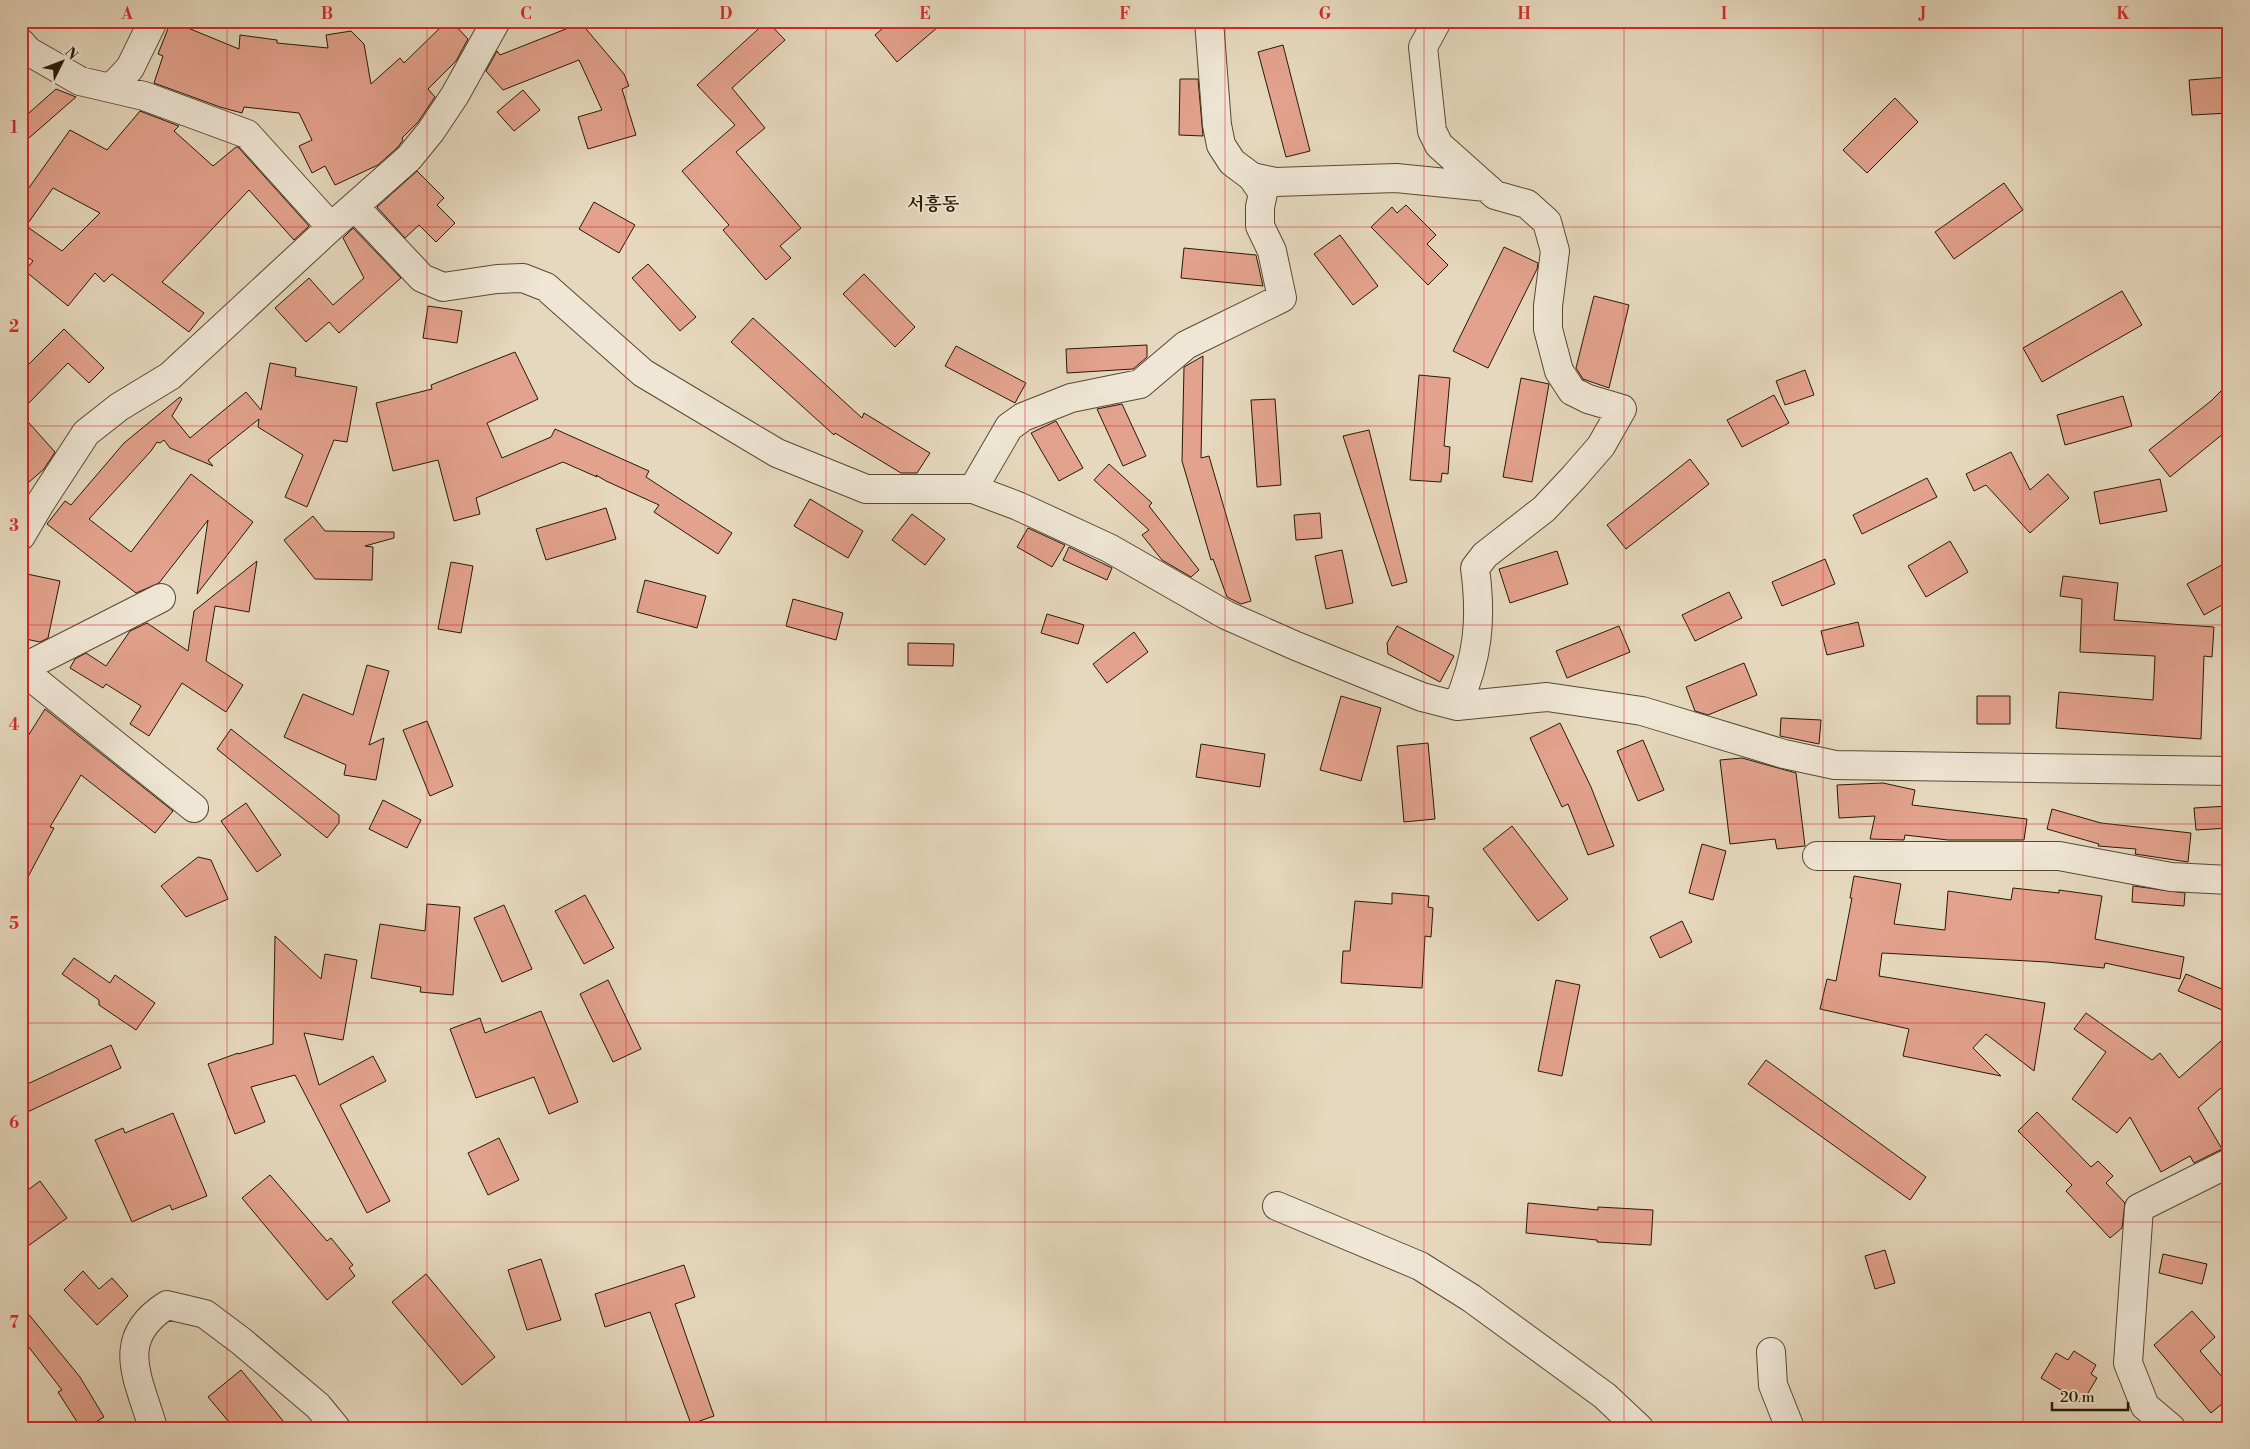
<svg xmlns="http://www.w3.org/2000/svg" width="2250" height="1449" font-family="'Libre Bodoni','Noto Serif KR',serif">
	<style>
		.building { fill: #e3a28d; stroke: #281904; fill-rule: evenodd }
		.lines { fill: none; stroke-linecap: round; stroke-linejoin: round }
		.minor-casing { stroke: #584932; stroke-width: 30 }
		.minor { stroke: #efe6d5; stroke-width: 28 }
		.grid { fill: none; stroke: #d62828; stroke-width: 1; stroke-opacity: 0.55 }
		.labels { text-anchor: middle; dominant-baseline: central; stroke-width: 4; stroke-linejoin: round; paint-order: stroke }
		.quarter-label { font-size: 18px; font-weight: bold; fill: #281904; stroke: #efe6d5 }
		.neatline { fill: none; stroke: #d62828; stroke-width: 2 }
		.grid-label { font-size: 16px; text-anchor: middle; font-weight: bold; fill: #d62828 }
	</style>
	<rect width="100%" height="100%" fill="#e6d8be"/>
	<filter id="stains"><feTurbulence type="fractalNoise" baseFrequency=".004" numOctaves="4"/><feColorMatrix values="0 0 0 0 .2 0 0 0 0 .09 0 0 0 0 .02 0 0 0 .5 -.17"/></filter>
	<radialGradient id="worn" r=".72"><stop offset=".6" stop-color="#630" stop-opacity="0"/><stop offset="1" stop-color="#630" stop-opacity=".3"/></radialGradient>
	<path class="building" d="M 171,21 L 239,49 L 240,35 L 277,40 L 277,43 L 328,48 L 326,35 L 351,31 L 364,44 L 371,84 L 400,58 L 404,63 L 447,21 L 451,21 L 468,39 L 456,61 L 428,89 L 435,97 L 418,122 L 402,138 L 403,140 L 398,147 L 378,165 L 335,185 L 325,166 L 312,173 L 299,146 L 312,140 L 299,113 L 244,107 L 242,113 L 220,107 L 154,83 L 163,56 L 158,54 Z
		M 767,21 L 785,40 L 732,88 L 765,128 L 736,152 L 801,228 L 780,246 L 791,258 L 766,280 L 723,230 L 729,225 L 682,171 L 735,125 L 697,85 Z
		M 891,21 L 945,21 L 897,62 L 875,35 Z
		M 581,23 L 624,74 L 629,86 L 622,89 L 636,135 L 588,149 L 578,117 L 602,110 L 579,60 L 503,90 L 486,71 L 497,51 L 500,55 Z
		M 1283,45 L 1310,151 L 1286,157 L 1258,52 Z
		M 2229,77 L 2229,113 L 2192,115 L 2189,80 Z
		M 1180,79 L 1198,79 L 1203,136 L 1179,135 Z
		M 56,89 L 76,97 L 22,144 L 21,120 Z
		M 523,90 L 540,110 L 514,131 L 497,112 Z
		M 1895,98 L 1918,122 L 1867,173 L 1843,150 Z
		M 140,111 L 179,126 L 174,131 L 213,166 L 236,147 L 238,147 L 309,226 L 294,240 L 249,190 L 162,282 L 204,313 L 189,332 L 112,274 L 104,282 L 95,273 L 68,306 L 25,271 L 33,261 L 21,252 L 21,199 L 70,130 L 107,150 ZM 53,188 L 100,213 L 62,251 L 26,226 Z
		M 417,171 L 444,198 L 437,205 L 455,223 L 436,242 L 419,225 L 405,238 L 377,207 Z
		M 2004,183 L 2023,210 L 1954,259 L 1935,232 Z
		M 594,202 L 635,225 L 619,253 L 579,229 Z
		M 1406,205 L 1436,235 L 1427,244 L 1448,265 L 1428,285 L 1371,227 L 1392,207 L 1397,213 Z
		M 353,228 L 401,278 L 339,333 L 329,322 L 306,342 L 275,308 L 309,278 L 333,305 L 364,278 L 343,238 Z
		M 1340,235 L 1378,286 L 1353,305 L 1314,254 Z
		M 1504,247 L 1538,263 L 1537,269 L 1488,368 L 1453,351 Z
		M 1184,248 L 1256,255 L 1263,286 L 1181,278 Z
		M 648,264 L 696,317 L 680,331 L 632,278 Z
		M 864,274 L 915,327 L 895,347 L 843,294 Z
		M 2122,291 L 2142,325 L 2042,382 L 2023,348 Z
		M 1594,296 L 1629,305 L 1609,388 L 1583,379 L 1576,368 Z
		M 428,306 L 462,311 L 457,343 L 423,338 Z
		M 753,318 L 862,418 L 864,413 L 930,453 L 917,473 L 901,473 L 835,433 L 834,435 L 731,342 Z
		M 64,329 L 104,368 L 89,383 L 68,363 L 21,411 L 21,372 Z
		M 1147,345 L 1147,357 L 1133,369 L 1067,373 L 1066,349 Z
		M 956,346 L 1026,383 L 1015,403 L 945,366 Z
		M 515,352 L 538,399 L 487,423 L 502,458 L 551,437 L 555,429 L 649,471 L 646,477 L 732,533 L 718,554 L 654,512 L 659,505 L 606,481 L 596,475 L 597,477 L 563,462 L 476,498 L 480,514 L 454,521 L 438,460 L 393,471 L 376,403 L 432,389 L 431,385 Z
		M 1203,356 L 1201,458 L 1209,456 L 1251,601 L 1241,604 L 1227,597 L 1213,559 L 1211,560 L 1182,461 L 1184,367 Z
		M 270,363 L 296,368 L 295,376 L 357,387 L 347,442 L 334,440 L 307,507 L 285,497 L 303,455 L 258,427 L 259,419 L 208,460 L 213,466 L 170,448 L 164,440 L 160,443 L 157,442 L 151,451 L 89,519 L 131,552 L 191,474 L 253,522 L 197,594 L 208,520 L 159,583 L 136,593 L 47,524 L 65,501 L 71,505 L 124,443 L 180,397 L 182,399 L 172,416 L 190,438 L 246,392 L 261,410 Z
		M 1805,370 L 1814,395 L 1785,405 L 1776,381 Z
		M 1419,375 L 1450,378 L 1444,446 L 1450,447 L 1448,474 L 1442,473 L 1441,482 L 1410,480 Z
		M 1521,378 L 1549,384 L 1532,482 L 1503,477 Z
		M 2229,383 L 2229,429 L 2170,477 L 2149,450 L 2211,401 Z
		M 1774,395 L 1789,423 L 1742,447 L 1727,420 Z
		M 2123,396 L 2132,426 L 2065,445 L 2057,415 Z
		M 1275,399 L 1281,485 L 1257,487 L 1251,400 Z
		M 1122,404 L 1146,456 L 1123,466 L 1097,409 Z
		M 21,414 L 55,452 L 44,469 L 21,489 Z
		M 1056,421 L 1083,468 L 1059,481 L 1031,433 Z
		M 1369,430 L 1407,582 L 1392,586 L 1343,436 Z
		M 2011,452 L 2030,490 L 2048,474 L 2069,498 L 2030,533 L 1986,485 L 1974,491 L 1966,474 Z
		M 1690,459 L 1709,484 L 1626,549 L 1607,525 Z
		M 1109,464 L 1152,503 L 1149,506 L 1199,570 L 1191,577 L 1162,560 L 1142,535 L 1149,530 L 1094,480 Z
		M 1927,478 L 1937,497 L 1862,534 L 1853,515 Z
		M 2160,479 L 2167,511 L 2100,524 L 2094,492 Z
		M 810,499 L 863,531 L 848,558 L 794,526 Z
		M 606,508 L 616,539 L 546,560 L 536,529 Z
		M 1320,513 L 1322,538 L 1296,540 L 1294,515 Z
		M 912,514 L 945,539 L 925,565 L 892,540 Z
		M 313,516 L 325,531 L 394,532 L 394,538 L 365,546 L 373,547 L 372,580 L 315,579 L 284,540 Z
		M 1028,528 L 1065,545 L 1052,567 L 1017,547 Z
		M 1950,541 L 1968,572 L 1926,597 L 1908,566 Z
		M 1069,547 L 1112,568 L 1107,580 L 1063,560 Z
		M 1342,550 L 1353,603 L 1326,609 L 1315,556 Z
		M 1557,551 L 1568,584 L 1510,603 L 1499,569 Z
		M 1825,559 L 1835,584 L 1782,606 L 1772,582 Z
		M 257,561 L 249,612 L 215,606 L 206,661 L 243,685 L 226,712 L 182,683 L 149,736 L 130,724 L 141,706 L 106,684 L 103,688 L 70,668 L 75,659 L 86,653 L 106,666 L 130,631 L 147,623 L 188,651 L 194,611 Z
		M 2229,561 L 2229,601 L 2204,615 L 2187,584 Z
		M 451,562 L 473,566 L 461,633 L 438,629 Z
		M 27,574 L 60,581 L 48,638 L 40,642 L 21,638 L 21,602 Z
		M 2063,576 L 2118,583 L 2114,620 L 2214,627 L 2212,657 L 2204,656 L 2201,739 L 2056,728 L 2059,692 L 2153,700 L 2155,656 L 2080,652 L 2082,599 L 2060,596 Z
		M 645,580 L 706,596 L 697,628 L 637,612 Z
		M 1729,592 L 1742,618 L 1695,641 L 1682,615 Z
		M 793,599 L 843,613 L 836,640 L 786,626 Z
		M 1047,614 L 1084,625 L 1078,644 L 1041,633 Z
		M 1858,622 L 1864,646 L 1827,655 L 1821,631 Z
		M 1397,626 L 1454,656 L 1440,682 L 1388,654 L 1387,643 Z
		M 1619,626 L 1630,652 L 1567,678 L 1556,651 Z
		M 1134,632 L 1148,652 L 1107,683 L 1093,664 Z
		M 908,643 L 954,644 L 953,666 L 908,665 Z
		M 1744,663 L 1757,695 L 1708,715 L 1695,711 L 1686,687 Z
		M 367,665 L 389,671 L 369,745 L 384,738 L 376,780 L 344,775 L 346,765 L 284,737 L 303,694 L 353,715 Z
		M 1341,696 L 1381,708 L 1361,781 L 1320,770 Z
		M 1977,696 L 2010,696 L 2010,724 L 1977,724 Z
		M 45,709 L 173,811 L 155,833 L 81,775 L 50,827 L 54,828 L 21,890 L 21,747 Z
		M 1781,718 L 1821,720 L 1819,744 L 1780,736 Z
		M 427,721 L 453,786 L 430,796 L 403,730 Z
		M 1560,723 L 1591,787 L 1614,846 L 1588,855 L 1568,804 L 1562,807 L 1530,738 Z
		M 231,729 L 339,815 L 339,823 L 327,838 L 217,749 Z
		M 1643,740 L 1664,790 L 1638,801 L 1617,751 Z
		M 1428,743 L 1435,819 L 1404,822 L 1397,746 Z
		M 1201,744 L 1265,754 L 1260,787 L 1196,777 Z
		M 1742,758 L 1796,773 L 1805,846 L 1777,849 L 1775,839 L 1730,844 L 1720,760 Z
		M 1883,783 L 1915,790 L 1912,805 L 2027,819 L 2024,840 L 1948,840 L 1905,835 L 1904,840 L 1870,839 L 1875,816 L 1839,818 L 1837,785 Z
		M 383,800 L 421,820 L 407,848 L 369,829 Z
		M 246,803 L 281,855 L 257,872 L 221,821 Z
		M 2229,806 L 2229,828 L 2196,830 L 2194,808 Z
		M 2052,809 L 2101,823 L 2191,833 L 2188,862 L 2135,854 L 2136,849 L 2098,846 L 2099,844 L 2047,829 Z
		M 1512,826 L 1568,899 L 1538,921 L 1483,849 Z
		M 1702,844 L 1726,851 L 1713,900 L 1689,893 Z
		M 198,857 L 211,860 L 228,899 L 186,917 L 161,886 Z
		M 1854,876 L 1901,884 L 1894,924 L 1945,930 L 1948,891 L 2011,900 L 2013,888 L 2059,893 L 2059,890 L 2102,896 L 2095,939 L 2184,957 L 2180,979 L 2105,963 L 2104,968 L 2047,962 L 1882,953 L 1879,976 L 2045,1003 L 2034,1071 L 1986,1034 L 1973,1048 L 2001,1076 L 1903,1056 L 1909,1029 L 1820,1009 L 1827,979 L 1836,981 L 1852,898 L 1850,898 Z
		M 2133,886 L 2185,893 L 2184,906 L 2132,902 Z
		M 1392,893 L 1429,896 L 1428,907 L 1433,908 L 1431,937 L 1425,936 L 1422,988 L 1341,983 L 1343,951 L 1350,951 L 1355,901 L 1392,904 Z
		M 585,895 L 614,948 L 584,964 L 555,911 Z
		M 427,904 L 460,907 L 453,995 L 420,992 L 421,987 L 371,978 L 380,924 L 425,931 Z
		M 504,905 L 532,969 L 502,982 L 474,918 Z
		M 1682,921 L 1692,942 L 1660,958 L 1650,937 Z
		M 275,936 L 321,979 L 325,954 L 357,960 L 343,1040 L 304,1033 L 319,1085 L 373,1056 L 386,1081 L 340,1105 L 390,1201 L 367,1213 L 295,1075 L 251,1087 L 265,1122 L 235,1134 L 208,1064 L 238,1053 L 238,1054 L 273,1044 Z
		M 74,958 L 110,983 L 115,975 L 155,1003 L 136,1030 L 99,1005 L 99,1000 L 62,974 Z
		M 2186,974 L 2229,992 L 2229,1013 L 2178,991 Z
		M 608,980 L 641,1049 L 613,1062 L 580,994 Z
		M 1556,980 L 1580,985 L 1562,1076 L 1538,1071 Z
		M 541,1011 L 578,1102 L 549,1114 L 534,1077 L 476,1098 L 450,1029 L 480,1018 L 485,1033 Z
		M 2086,1013 L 2152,1060 L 2160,1053 L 2179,1078 L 2229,1034 L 2229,1081 L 2198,1108 L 2222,1149 L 2194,1163 L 2190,1156 L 2161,1172 L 2130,1117 L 2117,1133 L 2072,1099 L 2106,1052 L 2074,1029 Z
		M 111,1045 L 121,1068 L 21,1115 L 21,1087 Z
		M 1766,1060 L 1926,1177 L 1910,1200 L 1748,1084 Z
		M 2037,1112 L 2091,1167 L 2098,1161 L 2113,1176 L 2106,1183 L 2125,1203 L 2122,1228 L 2110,1238 L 2066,1191 L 2072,1185 L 2018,1131 Z
		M 173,1113 L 207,1196 L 172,1210 L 170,1205 L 132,1222 L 95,1140 L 123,1128 L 125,1133 Z
		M 499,1138 L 519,1180 L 488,1195 L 468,1153 Z
		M 270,1175 L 327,1241 L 331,1238 L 353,1265 L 349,1268 L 355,1276 L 327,1300 L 242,1198 Z
		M 40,1181 L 67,1218 L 21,1251 L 21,1195 Z
		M 1528,1203 L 1598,1210 L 1598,1207 L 1653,1210 L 1651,1245 L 1597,1242 L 1597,1240 L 1526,1233 Z
		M 1885,1250 L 1895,1283 L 1875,1289 L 1865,1256 Z
		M 2163,1254 L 2207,1264 L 2202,1284 L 2159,1273 Z
		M 541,1259 L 561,1320 L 527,1330 L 508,1270 Z
		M 684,1265 L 695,1297 L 675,1304 L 714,1416 L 691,1424 L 650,1312 L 605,1327 L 595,1294 Z
		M 83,1271 L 99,1289 L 112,1278 L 128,1296 L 97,1325 L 64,1290 Z
		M 426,1274 L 495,1357 L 462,1385 L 392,1302 Z
		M 21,1305 L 80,1377 L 104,1417 L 86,1428 L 81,1428 L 58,1392 L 62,1390 L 21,1337 Z
		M 2192,1311 L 2215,1337 L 2200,1351 L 2229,1385 L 2229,1398 L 2211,1413 L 2154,1345 Z
		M 2074,1351 L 2096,1365 L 2091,1374 L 2097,1378 L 2082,1403 L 2041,1378 L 2056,1353 L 2068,1360 Z
		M 241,1370 L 289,1428 L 234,1428 L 208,1397 Z"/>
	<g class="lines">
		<g class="minor-casing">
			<path id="minor" d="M 1437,21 L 1423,47 L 1432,131 L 1439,145 L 1495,195 L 1527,204 L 1547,222 L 1555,251 L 1548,306 L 1548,329 L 1559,371 L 1572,391 L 1588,399 L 1622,409 L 1601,446 L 1574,477 L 1544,509 L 1485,555 L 1475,568 C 1482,620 1478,658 1457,706
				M 21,43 L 28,51 L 80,81 L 144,96 L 247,134 L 331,227
				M 111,88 L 130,68 L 153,21
				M 1252,177 L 1275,182 L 1396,178 L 1486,187
				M 355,207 L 422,278 L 443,287 L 497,279 L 523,278 L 546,287 L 643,373 L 777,453 L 866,489 L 973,489 L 1018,506 L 1109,548 L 1226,615 L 1296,646 L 1422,697 L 1457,706 L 1547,697 L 1642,711 L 1784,754 L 1835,765 L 2229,771
				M 973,489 L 1009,427 L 1023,417 L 1071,398 L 1140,384 L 1186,345 L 1282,298 L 1272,251 L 1260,226 L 1260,207 L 1263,193 L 1252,177 L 1232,162 L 1221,145 L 1217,125 L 1209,21
				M 21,536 L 41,502 L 86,433 L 119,407 L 170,376 L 331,227 L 409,158 L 431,131 L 455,95 L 496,21
				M 21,669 L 194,808
				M 21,669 L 161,598
				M 1817,856 L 2059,856 L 2171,877 L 2229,880
				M 1277,1206 L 1420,1266 L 1471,1298 L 1605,1396 L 1639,1428
				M 1771,1352 L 1773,1385 L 1790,1428
				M 153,1428 C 139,1379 113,1339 167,1305 L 205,1314 L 241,1341 L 318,1406 L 336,1428
				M 2171,1428 L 2145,1406 L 2128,1363 L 2139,1208 L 2229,1163"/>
		</g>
		<use href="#minor" class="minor"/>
	</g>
	<path class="grid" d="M 227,21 L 227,1428M 427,21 L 427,1428M 626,21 L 626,1428M 826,21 L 826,1428M 1025,21 L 1025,1428M 1225,21 L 1225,1428M 1424,21 L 1424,1428M 1624,21 L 1624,1428M 1823,21 L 1823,1428M 2023,21 L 2023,1428M 21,227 L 2229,227M 21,426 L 2229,426M 21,625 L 2229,625M 21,824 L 2229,824M 21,1023 L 2229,1023M 21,1222 L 2229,1222"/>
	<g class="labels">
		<g class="quarter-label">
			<text x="933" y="204">서흥동</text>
		</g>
	</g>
	<rect width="2250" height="1449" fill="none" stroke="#e6d8be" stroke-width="55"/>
	<g transform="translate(62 62) rotate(48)" stroke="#efe6d5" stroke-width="4" paint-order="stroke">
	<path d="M0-4L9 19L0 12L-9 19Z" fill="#281904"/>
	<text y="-8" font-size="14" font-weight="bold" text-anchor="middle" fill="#281904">N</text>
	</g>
	<path d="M2052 1402v8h76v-8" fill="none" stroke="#281904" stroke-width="2.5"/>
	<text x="2060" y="1402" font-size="15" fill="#281904" stroke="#efe6d5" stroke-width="4" paint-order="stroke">20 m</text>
	<rect x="28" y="28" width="2194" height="1394" class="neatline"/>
	<g class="grid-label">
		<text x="127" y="19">A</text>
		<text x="327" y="19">B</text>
		<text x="526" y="19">C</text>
		<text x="726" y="19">D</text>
		<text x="925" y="19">E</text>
		<text x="1125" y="19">F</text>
		<text x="1325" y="19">G</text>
		<text x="1524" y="19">H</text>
		<text x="1724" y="19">I</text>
		<text x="1923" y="19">J</text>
		<text x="2123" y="19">K</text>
		<text x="14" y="133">1</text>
		<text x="14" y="332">2</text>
		<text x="14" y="531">3</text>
		<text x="14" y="730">4</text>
		<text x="14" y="929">5</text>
		<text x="14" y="1128">6</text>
		<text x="14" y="1328">7</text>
	</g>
	<rect width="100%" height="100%" filter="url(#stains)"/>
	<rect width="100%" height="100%" fill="url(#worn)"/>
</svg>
